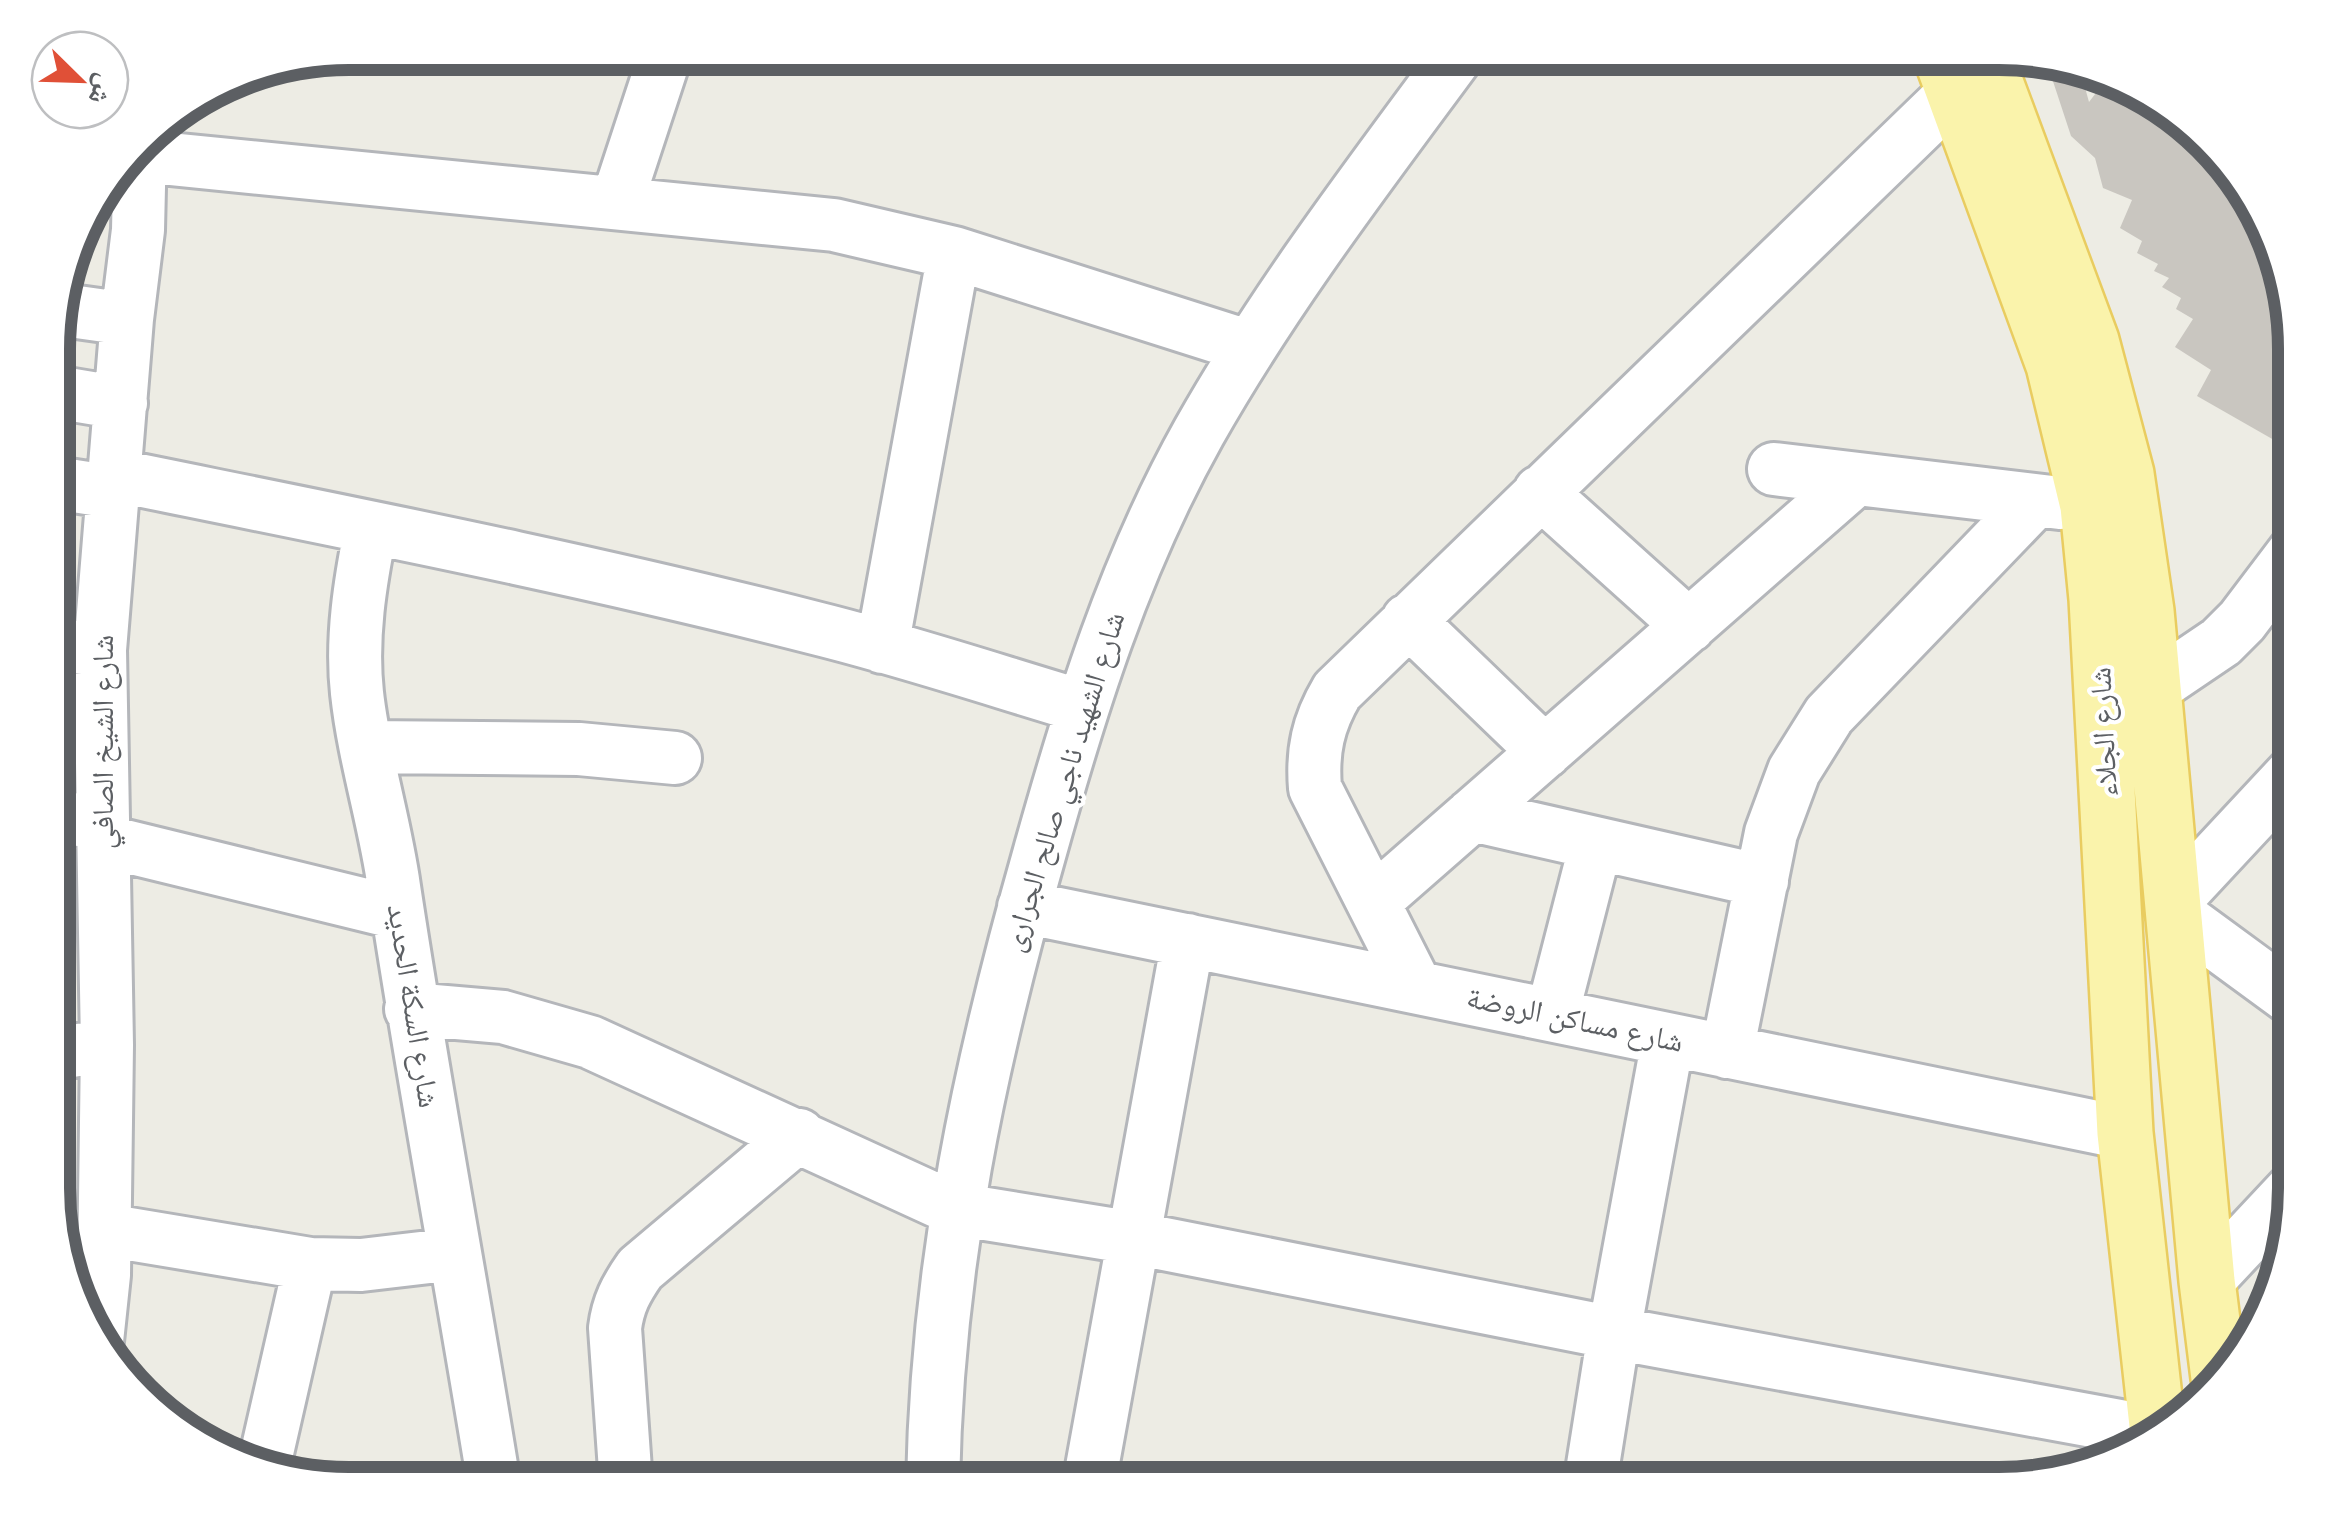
<svg xmlns="http://www.w3.org/2000/svg" width="2348" height="1537" font-family="'Nunito Sans','Noto Naskh Arabic',sans-serif">
	<style>
		.building { fill: #c9c6c0 }
		.lines { fill: none; stroke-linecap: round; stroke-linejoin: round }
		.minor-casing { stroke: #b4b6ba; stroke-width: 58 }
		.major-casing { stroke: #e9cc60; stroke-width: 60 }
		.minor { stroke: #fff; stroke-width: 52 }
		.major { stroke: #faf3ab; stroke-width: 55 }
		.labels { text-anchor: middle; dominant-baseline: central; stroke-width: 8; stroke-linejoin: round; paint-order: stroke }
		.street-label { font-size: 30px; fill: #5c5f63; stroke: #fff }
		.rim { fill: none; stroke: #5c5f63; stroke-width: 12 }
	</style>
	<rect width="100%" height="100%" fill="#edece4"/>
	<path class="building" d="M 2046,60 L 2079,66 L 2089,102 L 2109,76 L 2164,103 L 2256,201 L 2295,331 L 2295,452 L 2197,396 L 2211,370 L 2175,347 L 2193,319 L 2176,309 L 2181,298 L 2162,287 L 2169,278 L 2154,271 L 2158,264 L 2137,253 L 2142,241 L 2120,228 L 2132,200 L 2103,188 L 2095,158 L 2071,136 Z"/>
	<g class="lines">
		<g class="minor-casing">
			<path id="minor" d="M 140,156 L 834,225 L 954,253 L 1250,347
				M 617,202 L 666,53
				M 56,309 L 127,319
				M 55,392 L 121,403
				M 1774,469 L 2060,503
				M 114,475 C 349,523 586,569 819,629 C 907,651 994,680 1081,706
				M 55,483 L 113,492
				M 1540,492 L 1689,626
				M 371,528 C 360,582 351,638 357,693 C 364,758 385,822 394,887 C 424,1086 462,1285 494,1484
				M 1408,620 L 1545,752
				M 55,645 L 100,650
				M 882,647 L 954,253
				M 2153,688 L 2221,642 L 2242,621 L 2295,551
				M 366,747 L 579,749 L 675,758
				M 1472,815 L 1762,881
				M 55,817 L 103,823
				M 104,841 L 398,913
				M 1373,902 L 1856,479
				M 2173,902 L 2295,771
				M 1024,907 L 2125,1133
				M 2175,913 L 2295,1001
				M 1416,987 L 1315,788 C 1312,751 1318,723 1337,691 L 1955,92
				M 411,1009 L 503,1017 L 590,1042 L 955,1209 L 1134,1238 L 1614,1333 L 2158,1433
				M 1552,1015 L 1596,844
				M 1727,1052 L 1771,833 L 1794,771 L 1829,715 L 2035,501
				M 55,1054 L 107,1045
				M 105,1230 L 310,1264 L 361,1265 L 455,1254
				M 2207,1281 L 2295,1187
				M 97,1341 L 104,1275 L 107,1045 L 100,650 L 127,319 L 138,230 L 140,144
				M 263,1470 L 310,1264
				M 626,1484 L 615,1328 C 618,1304 626,1289 640,1269 L 799,1135
				M 933,1484 C 937,1264 979,1066 1039,855 C 1080,708 1124,566 1199,432 C 1274,299 1369,175 1459,53
				M 1089,1484 L 1188,940
				M 1590,1484 L 1614,1333 L 1668,1040"/>
		</g>
		<g class="major-casing">
			<path id="major" d="M 1940,53 L 2054,365 L 2088,506 L 2097,599 L 2125,1133 L 2158,1434
				M 1984,53 L 2091,341 L 2126,474 L 2146,611 L 2207,1281 L 2219,1378"/>
		</g>
		<use href="#minor" class="minor"/>
		<use href="#major" class="major"/>
	</g>
	<g class="labels">
		<g class="street-label">
			<text transform="translate(2104 732) rotate(-93)">شارع الجلاء</text>
			<text transform="translate(103 742) rotate(-90)">شارع الشيخ الصافي</text>
			<text transform="translate(1064 782) rotate(-73)">شارع الشهيد ناجي صالح الجرارى</text>
			<text transform="translate(413 1006) rotate(81)">شارع السكة الحديد</text>
			<text transform="translate(1575 1020) rotate(12)">شارع مساكن الروضة</text>
		</g>
	</g>
	<path d="M0 0H2348V1537H0ZM349 70H1999A279 279 0 0 1 2278 349V1188A279 279 0 0 1 1999 1467H349A279 279 0 0 1 70 1188V349A279 279 0 0 1 349 70Z" fill="#fff" fill-rule="evenodd"/>
	<path class="rim" d="M349 70H1999A279 279 0 0 1 2278 349V1188A279 279 0 0 1 1999 1467H349A279 279 0 0 1 70 1188V349A279 279 0 0 1 349 70Z"/>
	<g transform="translate(80 80) rotate(113)"><circle r="48" fill="#ffffff" stroke="#bebfc1" stroke-width="2.5"/>
	<path d="M0-8L18 38L0 25L-18 38Z" fill="#e05037"/>
	<text y="-15" font-size="28" font-weight="bold" text-anchor="middle" fill="#5c5f63">ش</text>
	</g>
</svg>
